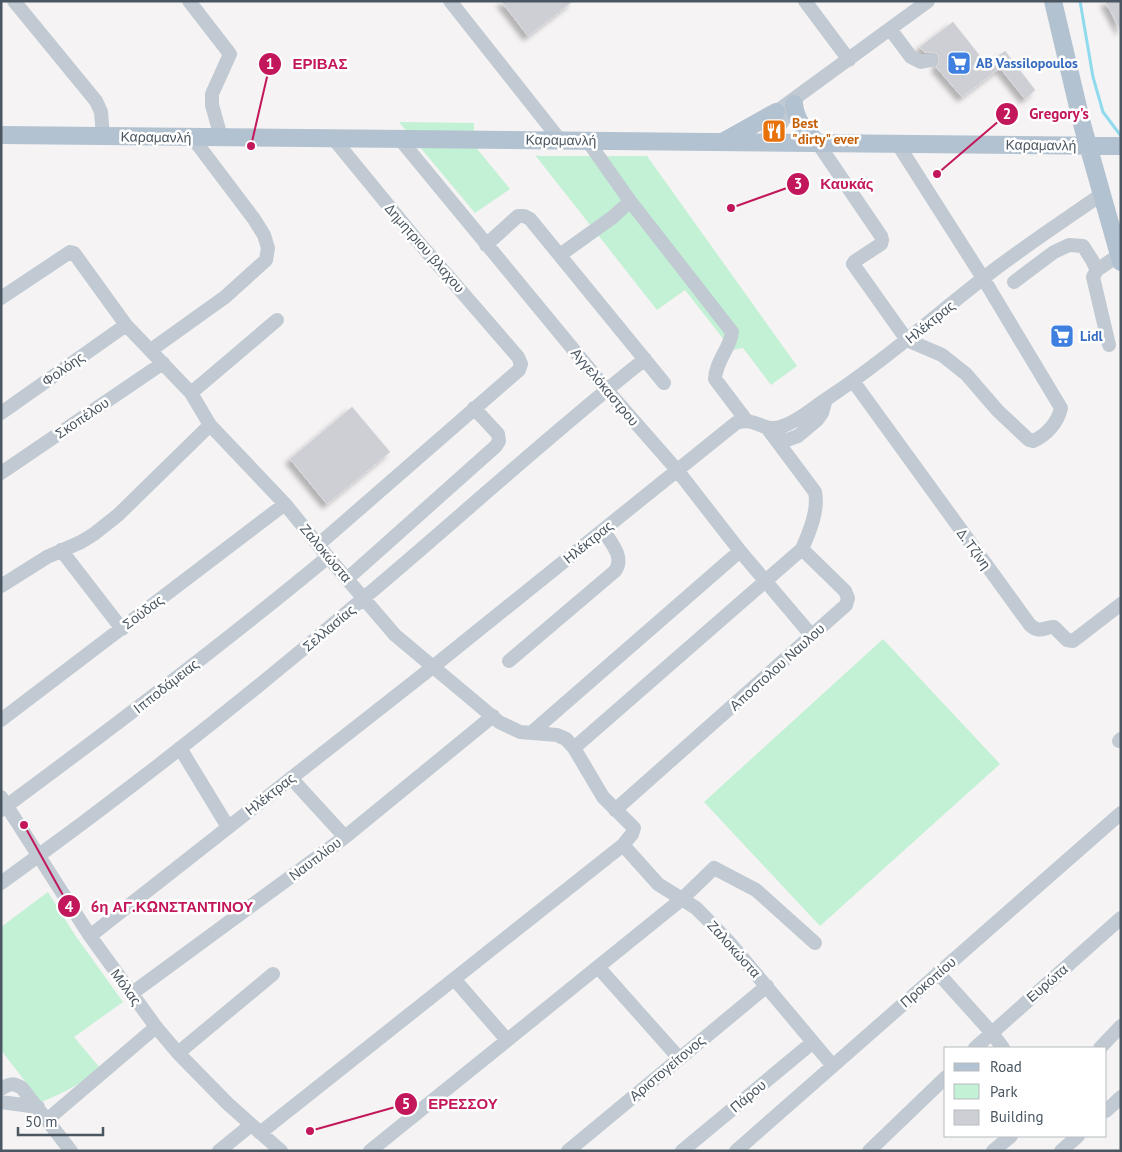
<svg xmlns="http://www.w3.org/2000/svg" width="1122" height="1152" font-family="'PT Sans',sans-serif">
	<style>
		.green { fill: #c3f1d5 }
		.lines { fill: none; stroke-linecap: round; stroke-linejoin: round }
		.stream { stroke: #90daee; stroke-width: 3 }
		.building { fill: #cdcfd5; stroke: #d7d9de; filter: url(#shadow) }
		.minor { stroke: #c1cad2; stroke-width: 14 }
		.major { stroke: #b3c2d1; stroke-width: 18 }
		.labels { text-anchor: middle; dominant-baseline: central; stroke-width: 5; stroke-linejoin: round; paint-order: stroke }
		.shop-label { font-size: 14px; font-weight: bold; fill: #366cbe; stroke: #fff; text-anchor: start }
		.food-label { font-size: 14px; font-weight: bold; fill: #c56008; stroke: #fff; text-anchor: start }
		.street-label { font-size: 14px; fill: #4a5661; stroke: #fff }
		.leader { fill: none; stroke: #c2185b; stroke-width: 2 }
		.callout-dot { fill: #c2185b; stroke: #fff; stroke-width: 2 }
		.mark-label { font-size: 15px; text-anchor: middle; font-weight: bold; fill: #fff }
		.callout-label { font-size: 15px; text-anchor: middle; font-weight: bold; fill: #c2185b; stroke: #fff; stroke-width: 5; stroke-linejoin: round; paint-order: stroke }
	</style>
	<defs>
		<filter id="shadow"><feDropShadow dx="-4.5" dy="4.5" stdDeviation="2.5" flood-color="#0004"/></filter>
	</defs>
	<rect width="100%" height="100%" fill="#f5f3f3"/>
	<path class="green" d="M 399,122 L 474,123 L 474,145 L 510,189 L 475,213 Z
		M 535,155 L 540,156 L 647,156 L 797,366 L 771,385 L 743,348 L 732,350 L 685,290 L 657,310 Z
		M 883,639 L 1000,764 L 820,926 L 704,802 Z
		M 48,892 L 75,935 L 123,1002 L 74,1037 L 101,1069 C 82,1082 63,1094 41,1102 L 1,1050 L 1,927 Z"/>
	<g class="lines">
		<path class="stream" d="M 1080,1 L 1093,77 L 1103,112 L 1121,136"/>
	</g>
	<path class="building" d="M 501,1 L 573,1 L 528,36 Z
		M 1105,1 L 1121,1 L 1121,31 Z
		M 953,22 L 987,65 L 1005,51 L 1035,90 L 1025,99 L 1000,68 L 962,97 L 936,67 L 939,62 L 938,55 L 933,52 L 924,52 L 920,47 Z
		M 352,407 L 390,452 L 327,504 L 290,459 Z"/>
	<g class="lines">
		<path class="minor" d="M 14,1 L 96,101 L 101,112 L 103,136
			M 189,1 L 230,54 L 212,94 L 212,105 L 221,137
			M 450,1 L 560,140
			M 805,1 L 849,60
			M 890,29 L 911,57 L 921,62 L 931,60
			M 399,138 L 606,389 L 677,470 L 740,551 L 812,636
			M 587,140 L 630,201 L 732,332 C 731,347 716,360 715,379 L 746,420
			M 769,142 C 766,130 770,122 776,112 L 928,1
			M 769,142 L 796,101
			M 817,142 L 881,236 L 882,240 L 881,244 L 855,261 L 853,264 L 907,340 L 942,355 L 966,374 L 998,411 L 1029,440 L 1033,441 C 1047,435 1058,422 1061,408 L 983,278 L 897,143
			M 486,245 L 518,216 L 524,216 L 530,219 L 664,383
			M 560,255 L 613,217 L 630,201
			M 1014,282 L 1054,252 L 1069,245 L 1083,246 L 1092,260 L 1097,270
			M 1,298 L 70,252 L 74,253 L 126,325 L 191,393 L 210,425 L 285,504 L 328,557 L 395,635 L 499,722 L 520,732 L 557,735 L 566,739 L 574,748 L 603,797 L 634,828 L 632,834 L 623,845 L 260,1133
			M 1109,345 L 1093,277 L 1097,270 L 1119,255
			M 151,350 L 225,297 L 266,260 L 268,248 L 264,235 L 254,219 L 192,137
			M 853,381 L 1030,625 C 1041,634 1043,627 1054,627 L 1067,640 L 1073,641 L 1121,604
			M 191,393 L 277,320
			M 1,413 L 126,325
			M 768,429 L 815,492 C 819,510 809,533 802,549
			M 775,438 L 787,440 L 798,436 L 817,420 L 822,413 L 826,399
			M 1,473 L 163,363
			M 318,545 L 519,370 L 521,364 L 518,357 L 415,238 L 333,138
			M 61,550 L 122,629
			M 347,579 L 496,446 L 499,441 L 498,434 L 474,408
			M 1,586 L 47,557 L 81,542 L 94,534 L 118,515 L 210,425
			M 509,661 L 615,571 C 625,557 611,543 603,530
			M 1,720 L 285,504
			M 531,733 L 740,551
			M 1119,741 L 1121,739
			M 180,748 L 228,827
			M 574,748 L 802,549 L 845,591 L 848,598 L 846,605 L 615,810
			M 291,778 L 345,837
			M 1,797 L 90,936 L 156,1027 L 178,1053 L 227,1103 L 281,1151
			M 1,810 C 112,728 222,645 328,557
			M 623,845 L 658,884 L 696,908 L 705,917 L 729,942 L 833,1066
			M 1,883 C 126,793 248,697 365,597 C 459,518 549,435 645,359
			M 90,936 L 434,666 L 736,423 C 758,416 762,434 783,426 C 799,421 814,407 828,398 C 882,362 930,320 981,280 C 1020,249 1062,222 1102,194
			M 598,967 L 679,1058
			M 938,973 L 991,1032 L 1003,1048
			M 455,980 L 507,1040
			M 131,994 L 345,837 L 493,716
			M 975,1048 L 1121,918
			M 1100,1048 L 1121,1026
			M 178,1053 L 273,974
			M 1,1089 C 10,1083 14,1083 22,1088 L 71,1151
			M 1,1102 L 38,1107
			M 1106,1111 L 1121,1097
			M 48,1119 L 156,1027
			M 219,1151 L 251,1125
			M 370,1151 L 682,899 L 714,868 L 756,890 L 815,943
			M 568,1151 L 767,986
			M 682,1151 L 813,1042
			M 736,1151 L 1121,813
			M 869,1151 L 946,1077
			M 993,1151 L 1011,1136
			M 1061,1151 L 1078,1136"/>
		<path class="major" d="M 1053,1 L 1082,124 L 1121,262
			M 794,104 C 796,121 805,131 817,142
			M 1,135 L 1121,146
			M 724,141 L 776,112"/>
	</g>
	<defs>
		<g id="supermarket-square" transform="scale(1.25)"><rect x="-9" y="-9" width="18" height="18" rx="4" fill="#3f7fe0" stroke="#fff"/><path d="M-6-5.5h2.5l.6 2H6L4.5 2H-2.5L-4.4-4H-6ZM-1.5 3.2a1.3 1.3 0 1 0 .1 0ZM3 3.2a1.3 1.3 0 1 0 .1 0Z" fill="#fff"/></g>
		<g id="restaurant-square" transform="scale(1.25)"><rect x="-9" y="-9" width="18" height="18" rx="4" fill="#e8710a" stroke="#fff"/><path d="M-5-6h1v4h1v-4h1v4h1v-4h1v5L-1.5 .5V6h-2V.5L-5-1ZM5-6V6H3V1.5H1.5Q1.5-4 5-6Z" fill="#fff"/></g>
	</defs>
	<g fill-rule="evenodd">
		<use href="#supermarket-square" x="959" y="63"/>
		<use href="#restaurant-square" x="774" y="131"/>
		<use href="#supermarket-square" x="1062" y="336"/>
	</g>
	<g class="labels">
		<g class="shop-label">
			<text x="976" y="63">AB Vassilopoulos</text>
			<text x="1080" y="336">Lidl</text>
		</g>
		<g class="food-label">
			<text x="792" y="123">Best<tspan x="792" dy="16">"dirty" ever</tspan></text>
		</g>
		<g class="street-label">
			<text transform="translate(156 137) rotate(1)">Καραμανλή</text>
			<text transform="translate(561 140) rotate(1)">Καραμανλή</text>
			<text transform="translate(1041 145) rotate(1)">Καραμανλή</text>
			<text transform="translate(425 248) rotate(49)">Δημητριου βλαχου</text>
			<text transform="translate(930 322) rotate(-39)">Ηλέκτρας</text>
			<text transform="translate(63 369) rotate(-35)">Φολόης</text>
			<text transform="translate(605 387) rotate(50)">Αγγελόκαστρου</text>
			<text transform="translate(82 418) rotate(-34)">Σκοπέλου</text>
			<text transform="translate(588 542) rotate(-39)">Ηλέκτρας</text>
			<text transform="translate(974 549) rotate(54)">Δ. Τζίνη</text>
			<text transform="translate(326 553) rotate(50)">Ζαλοκώστα</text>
			<text transform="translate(143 612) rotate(-37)">Σούδας</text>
			<text transform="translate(329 628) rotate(-40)">Σελλασίας</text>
			<text transform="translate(777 667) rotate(-42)">Αποστολου Ναυλου</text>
			<text transform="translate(166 686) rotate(-38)">Ιπποδάμειας</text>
			<text transform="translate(270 794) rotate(-38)">Ηλέκτρας</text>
			<text transform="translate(315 859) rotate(-37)">Ναυπλίου</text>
			<text transform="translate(734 949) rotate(48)">Ζαλοκώστα</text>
			<text transform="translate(928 982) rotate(-41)">Προκοπίου</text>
			<text transform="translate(1047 983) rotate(-41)">Ευρώτα</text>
			<text transform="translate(126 987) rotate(54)">Μόλας</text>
			<text transform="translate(667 1068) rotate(-40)">Αριστογείτονος</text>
			<text transform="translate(748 1096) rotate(-40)">Πάρου</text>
		</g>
	</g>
	<path class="leader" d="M251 146L270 64M937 174L1007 114M731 208L798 184M24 825L69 906M310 1131L406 1104"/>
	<g class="callout-dot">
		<circle cx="251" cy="146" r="5"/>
		<circle cx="937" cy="174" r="5"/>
		<circle cx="731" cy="208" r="5"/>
		<circle cx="24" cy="825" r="5"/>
		<circle cx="310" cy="1131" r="5"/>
		<circle cx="270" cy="64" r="12"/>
		<circle cx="1007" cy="114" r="12"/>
		<circle cx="798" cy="184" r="12"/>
		<circle cx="69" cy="906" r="12"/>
		<circle cx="406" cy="1104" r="12"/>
	</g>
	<g class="mark-label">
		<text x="270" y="69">1</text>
		<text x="1007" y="119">2</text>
		<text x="798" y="189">3</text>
		<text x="69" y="912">4</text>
		<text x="406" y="1109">5</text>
	</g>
	<g class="callout-label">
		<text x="320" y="69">ΕΡΙΒΑΣ</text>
		<text x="1059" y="119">Gregory's</text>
		<text x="847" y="189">Καυκάς</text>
		<text x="172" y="912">6η ΑΓ.ΚΩΝΣΤΑΝΤΙΝΟΥ</text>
		<text x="463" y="1109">ΕΡΕΣΣΟΥ</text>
	</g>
	<rect width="1122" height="1152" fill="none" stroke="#4a5661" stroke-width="5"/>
	<rect x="944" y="1047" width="162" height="90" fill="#ffffff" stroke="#b7bbc0"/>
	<rect x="954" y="1063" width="25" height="8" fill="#b3c2d1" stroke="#b7bbc0"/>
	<text x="990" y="1072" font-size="15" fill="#4a5661">Road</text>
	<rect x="954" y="1084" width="25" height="15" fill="#c3f1d5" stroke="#b7bbc0"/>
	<text x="990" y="1097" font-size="15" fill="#4a5661">Park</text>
	<rect x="954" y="1110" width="25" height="15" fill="#cdcfd5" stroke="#b7bbc0"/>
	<text x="990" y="1122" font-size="15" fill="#4a5661">Building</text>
	<path d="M18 1127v8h85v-8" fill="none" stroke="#4a5661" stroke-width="2.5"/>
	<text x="25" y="1127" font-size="15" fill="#4a5661" stroke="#ffffff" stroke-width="4" paint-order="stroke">50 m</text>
</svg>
